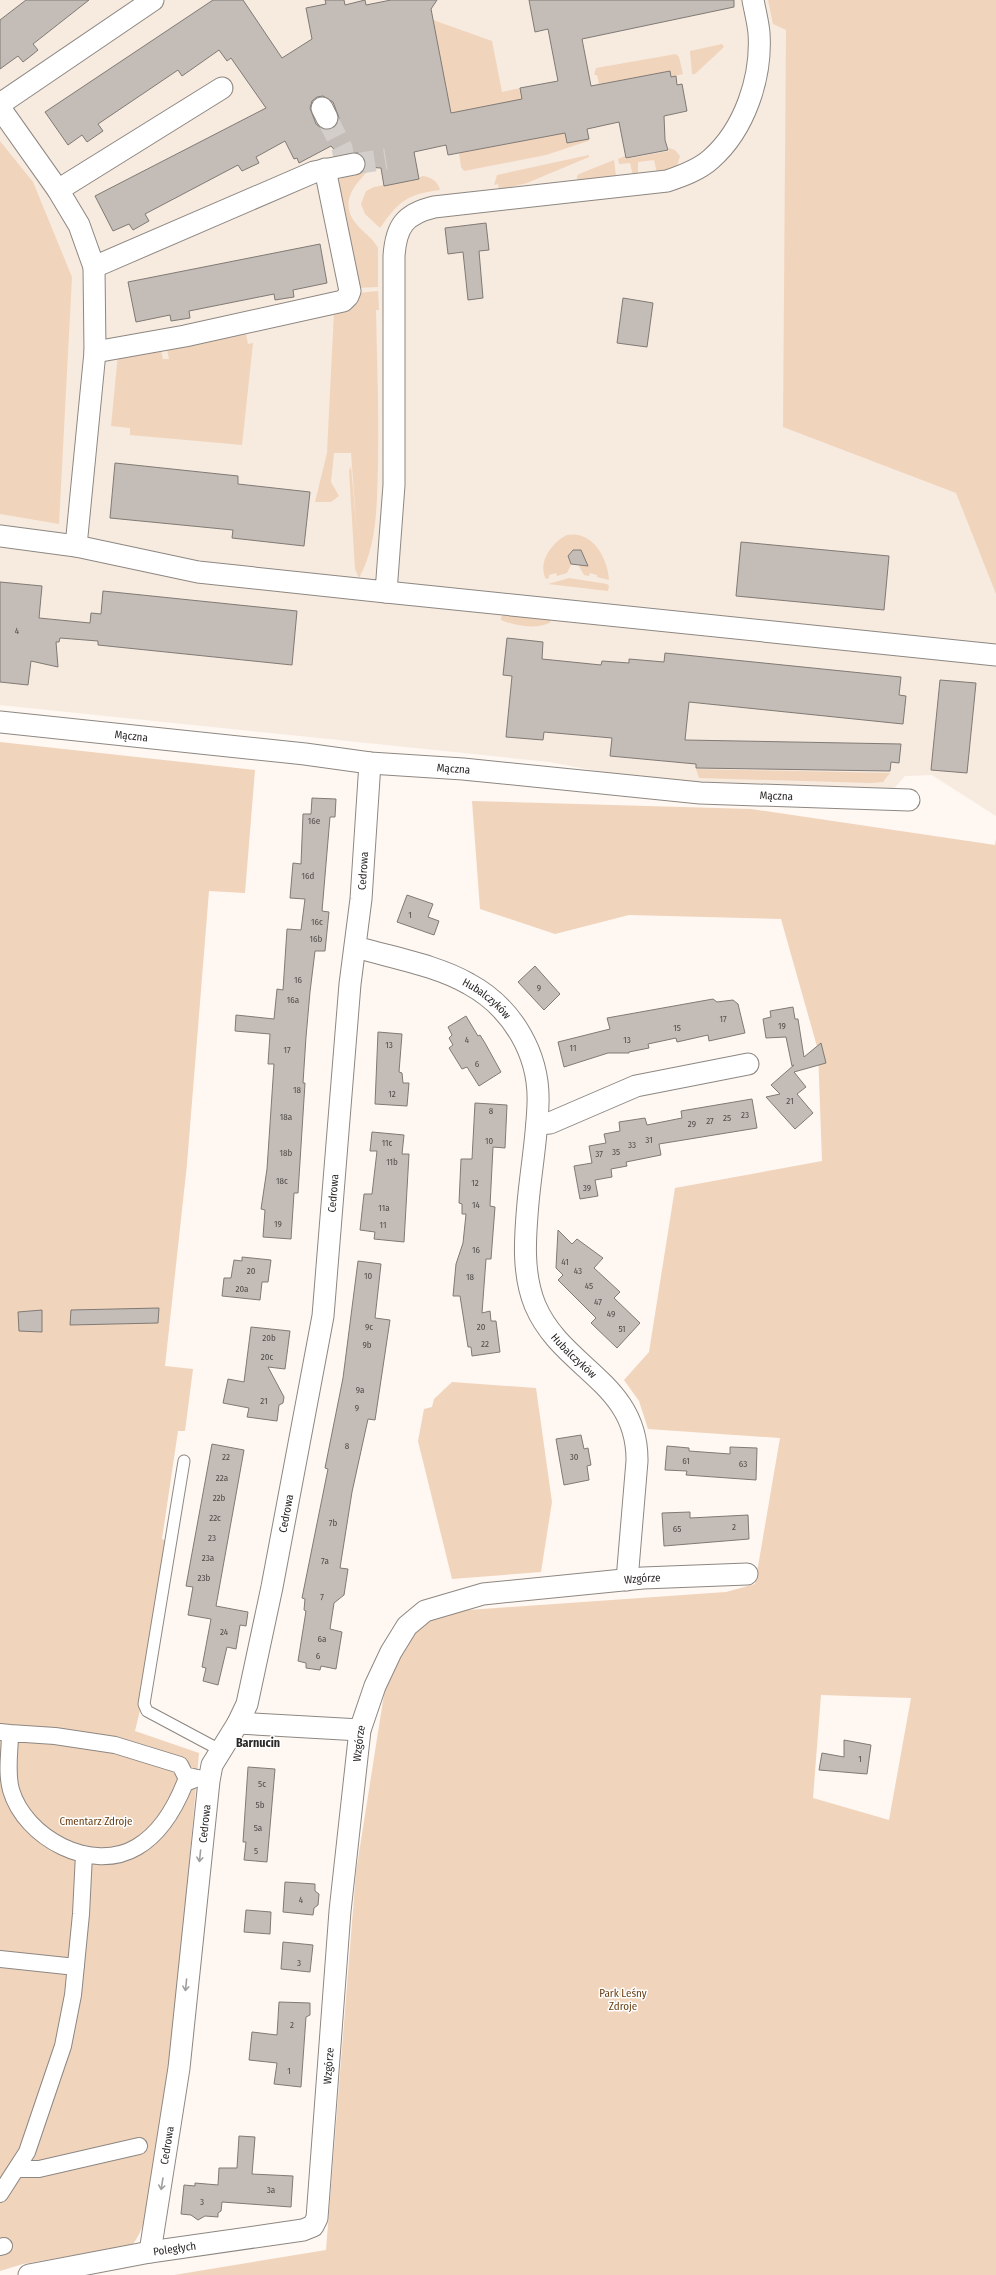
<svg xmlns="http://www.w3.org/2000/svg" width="996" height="2275" font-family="'Fira Sans Condensed',sans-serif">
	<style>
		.built { fill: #f7eadf }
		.green { fill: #f1d4bc; fill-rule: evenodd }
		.building { fill: #c3bcb7; stroke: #807a75; fill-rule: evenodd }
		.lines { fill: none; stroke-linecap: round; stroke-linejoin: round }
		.minor-tunnel { stroke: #d4ceca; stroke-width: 21; stroke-dasharray: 21 10; stroke-linecap: butt }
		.service-casing { stroke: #8d8782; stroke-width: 13 }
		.pedestrian-casing { stroke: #8d8782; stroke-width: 18 }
		.minor-casing { stroke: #8d8782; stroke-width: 23 }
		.service { stroke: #fff; stroke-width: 11 }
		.pedestrian { stroke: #fff; stroke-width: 16 }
		.minor { stroke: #fff; stroke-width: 21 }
		.oneway { stroke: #a09f9e }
		.labels { text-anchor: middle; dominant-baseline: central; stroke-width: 3; stroke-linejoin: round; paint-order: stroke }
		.number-label { font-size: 9px; fill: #524e4c }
		.street-label { font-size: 11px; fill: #2c2a28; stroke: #fff }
		.park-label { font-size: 11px; fill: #6b4014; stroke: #fff }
		.neighbourhood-label { font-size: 12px; font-weight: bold; fill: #2c2a28; stroke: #fff }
	</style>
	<rect width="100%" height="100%" fill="#fef7f2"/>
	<path class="built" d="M 0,0 L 996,0 L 996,816 L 932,775 L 905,776 L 891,792 L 669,785 L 550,762 L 0,705 Z"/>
	<path class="green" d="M 768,0 L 996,0 L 996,594 L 956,493 L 783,427 L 786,30 L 773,24 Z
		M 433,20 L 492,41 L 502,92 L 520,88 L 522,99 L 451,113 Z
		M 722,44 L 724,47 L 695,74 L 692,74 L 690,51 Z
		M 676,54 L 679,57 L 683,74 L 671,77 L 669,71 L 599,84 L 597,75 L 594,75 L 596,68 Z
		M 565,133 L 589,139 L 588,141 L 546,155 L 464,171 L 461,167 L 459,153 Z
		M 0,141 L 33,182 L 72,277 L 59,524 L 0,514 Z
		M 669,148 L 675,150 L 680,156 L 677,166 L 657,173 L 654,160 L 638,162 L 638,174 L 633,176 L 630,163 L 619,164 L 618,159 L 625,156 L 625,159 L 669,151 Z
		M 589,155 L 589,157 L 527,183 L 499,190 L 498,184 L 494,185 L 497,175 Z
		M 614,160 L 616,176 L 577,181 L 577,176 L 579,174 Z
		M 369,170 C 350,189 338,207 361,229 C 367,235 374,240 378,248 L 378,287 L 357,288 L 337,182 C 345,173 358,172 369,170 Z
		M 422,176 C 431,177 438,181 440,190 C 407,194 399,201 380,228 L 365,214 L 361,204 L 366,191 L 374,187 L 418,179 Z
		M 378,291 L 379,310 L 376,310 C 377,361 379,412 378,462 C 377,500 378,544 359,578 L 355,569 L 349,471 L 351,466 L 357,534 L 351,453 L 334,453 L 331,482 L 339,496 L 331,502 L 315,502 L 327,453 L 334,311 L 354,306 L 358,300 L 358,293 Z
		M 245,329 L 248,344 L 253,343 L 242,445 L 130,435 L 130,428 L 111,426 L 118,354 L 160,346 L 163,359 L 169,359 L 166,345 Z
		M 567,535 C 593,530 608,559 609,580 L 597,577 L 597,575 L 590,573 L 589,576 L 584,575 L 579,566 L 585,559 L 582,551 L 572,550 L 568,557 L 571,565 L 567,573 L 557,576 L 556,573 L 549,575 L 549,578 L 546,579 C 537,563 552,542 567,535 Z
		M 569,578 L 607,584 L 609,586 L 608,591 L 548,584 Z
		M 504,614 L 547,618 L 551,622 C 537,630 515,626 501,620 L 501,617 Z
		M 0,742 L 255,770 L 245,893 L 209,891 L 187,1164 L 165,1366 L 193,1369 L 185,1431 L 178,1431 L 162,1539 L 167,1541 L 143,1698 L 135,1731 L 199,1753 C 188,1874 179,1994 163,2114 C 159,2143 152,2225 132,2245 L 23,2264 L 0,2271 Z
		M 696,769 L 890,773 L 883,782 L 871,783 L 699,778 Z
		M 472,801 L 751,809 L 995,845 L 996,839 L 996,2275 L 174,2275 L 326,2250 L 356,1872 L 388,1669 L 415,1626 L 454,1611 L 726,1592 L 755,1584 L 780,1438 L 648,1429 L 639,1401 L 624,1380 L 649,1352 L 675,1188 L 822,1161 L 818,1050 L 781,919 L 629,915 L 555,934 L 480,909 ZM 821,1695 L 911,1698 L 889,1820 L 813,1798 Z
		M 452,1382 L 536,1388 L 552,1502 L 541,1572 L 452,1579 L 418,1441 L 424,1409 L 432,1407 L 434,1399 Z"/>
	<path class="building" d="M 26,0 L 89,0 L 33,44 L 38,50 L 32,55 L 23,62 L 18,56 L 0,69 L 0,20 Z
		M 213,0 L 243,0 L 282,58 L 312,39 L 306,8 L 326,4 L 325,0 L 344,0 L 345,5 L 365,0 L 366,5 L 391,0 L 437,0 L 431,9 L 451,113 L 522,99 L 520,88 L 558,81 L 548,29 L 535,32 L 529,0 L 734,0 L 734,7 L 582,39 L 591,86 L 670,71 L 671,77 L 676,76 L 677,85 L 682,84 L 687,111 L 664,116 L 665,140 L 668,150 L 626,158 L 619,122 L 587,129 L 589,139 L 567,143 L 565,133 L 448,155 L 446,145 L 414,152 L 419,179 L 384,186 L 381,168 L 365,167 L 363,156 L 358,153 L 339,155 L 331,146 L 299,163 L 297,158 L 294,159 L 285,141 L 256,157 L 259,163 L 242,171 L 238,165 L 145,214 L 149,221 L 133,230 L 129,224 L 113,231 L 95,196 L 266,108 L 231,58 L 227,61 L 219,50 L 182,76 L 178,70 L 98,124 L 103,131 L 87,142 L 82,135 L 68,145 L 45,112 ZM 323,96 L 333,102 L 339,118 L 337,125 L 327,130 L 321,128 L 316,124 L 310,108 L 312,101 L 317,97 Z
		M 486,223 L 489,250 L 479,251 L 483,298 L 468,300 L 463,252 L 448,254 L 445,228 Z
		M 320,244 L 327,283 L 293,290 L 294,297 L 275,300 L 274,294 L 189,311 L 190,318 L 171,321 L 170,315 L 136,322 L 128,282 Z
		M 623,298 L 653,303 L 647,347 L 617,343 Z
		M 115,463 L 238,476 L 238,484 L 310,492 L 304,546 L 232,538 L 233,530 L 110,518 Z
		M 741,542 L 889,556 L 884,610 L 736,596 Z
		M 573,550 L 581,550 L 588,566 L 571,564 L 568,556 Z
		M 0,582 L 42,586 L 39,618 L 90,623 L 91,613 L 101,614 L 103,591 L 297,611 L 292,665 L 98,645 L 98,641 L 60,638 L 59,642 L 56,642 L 58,667 L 31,661 L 28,685 L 0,682 Z
		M 507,638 L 543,642 L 542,659 L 601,665 L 602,661 L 629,663 L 629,659 L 664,662 L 665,653 L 901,677 L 899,695 L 906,696 L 903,724 L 689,702 L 685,740 L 901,744 L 899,763 L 891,762 L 890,771 L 696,768 L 696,764 L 610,756 L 612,738 L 544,732 L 543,740 L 506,737 L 512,676 L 503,675 Z
		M 940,680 L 976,683 L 967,773 L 931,770 Z
		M 312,798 L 336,799 L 335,817 L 330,817 L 322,911 L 329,912 L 325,951 L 315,951 L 310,992 L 306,1037 L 303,1083 L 305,1083 L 298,1193 L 294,1193 L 291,1239 L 263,1237 L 265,1210 L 261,1209 L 267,1169 L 274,1064 L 268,1064 L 270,1034 L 235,1031 L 236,1015 L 274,1019 L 277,989 L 283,990 L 287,929 L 301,930 L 305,899 L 290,898 L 293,863 L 301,864 L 303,814 L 311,814 Z
		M 407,895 L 433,904 L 428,917 L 439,921 L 434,935 L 397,922 Z
		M 535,966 L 560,994 L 544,1010 L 518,982 Z
		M 713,999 L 717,1002 L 733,1000 L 738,1004 L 745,1033 L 709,1041 L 708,1035 L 677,1042 L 676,1038 L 648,1044 L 649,1048 L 629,1052 L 629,1053 L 608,1053 L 564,1067 L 558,1042 L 610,1029 L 607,1018 Z
		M 793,1007 L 795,1019 L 798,1019 L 804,1057 L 821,1043 L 826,1063 L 794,1072 L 806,1087 L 797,1094 L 813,1113 L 795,1129 L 766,1097 L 780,1094 L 771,1085 L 794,1065 L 792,1066 L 786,1037 L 766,1038 L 763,1019 L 771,1017 L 770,1011 Z
		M 466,1016 L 478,1036 L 480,1035 L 485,1043 L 501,1072 L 479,1086 L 467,1067 L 462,1069 L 449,1048 L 453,1045 L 449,1038 L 452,1035 L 448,1027 Z
		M 378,1032 L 402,1034 L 399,1072 L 402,1073 L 403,1083 L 409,1083 L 407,1106 L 375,1104 Z
		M 752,1099 L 757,1128 L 659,1144 L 661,1155 L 626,1162 L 627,1166 L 611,1169 L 612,1177 L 595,1180 L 598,1196 L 580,1199 L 574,1166 L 592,1163 L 589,1146 L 606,1143 L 604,1134 L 620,1131 L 619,1122 L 645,1118 L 647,1125 L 682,1118 L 681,1111 Z
		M 475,1103 L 507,1105 L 505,1148 L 493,1147 L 490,1206 L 495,1207 L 491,1259 L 486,1259 L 482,1313 L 490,1311 L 491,1321 L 496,1321 L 500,1352 L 472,1356 L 471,1347 L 468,1347 L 460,1296 L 453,1296 L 456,1264 L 463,1243 L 466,1214 L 462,1214 L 462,1204 L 459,1203 L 461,1159 L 472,1159 Z
		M 372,1132 L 404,1135 L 402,1154 L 409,1154 L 404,1242 L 374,1239 L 375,1232 L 360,1230 L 364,1194 L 372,1194 L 377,1151 L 370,1151 Z
		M 558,1230 L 572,1244 L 577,1239 L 603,1258 L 594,1268 L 620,1292 L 614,1298 L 640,1323 L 617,1348 L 591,1323 L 596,1318 L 558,1280 L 563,1275 L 556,1268 Z
		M 242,1257 L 271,1260 L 268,1282 L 262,1282 L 260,1300 L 222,1296 L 224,1278 L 231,1278 L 234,1260 L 242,1261 Z
		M 358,1261 L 381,1264 L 375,1318 L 390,1320 L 375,1420 L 368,1419 L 352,1492 L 340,1568 L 348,1569 L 344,1595 L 334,1603 L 330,1629 L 342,1632 L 336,1669 L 321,1666 L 320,1670 L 306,1668 L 306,1663 L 298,1661 L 306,1611 L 304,1610 L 305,1599 L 302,1598 L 328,1469 L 325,1468 L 343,1378 Z
		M 159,1308 L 158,1323 L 70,1325 L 71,1310 Z
		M 42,1310 L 42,1332 L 19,1331 L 18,1312 Z
		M 251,1327 L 290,1331 L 285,1369 L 268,1367 L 284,1397 L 283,1403 L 279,1405 L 277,1421 L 247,1417 L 249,1408 L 223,1403 L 228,1379 L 244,1382 Z
		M 581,1435 L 584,1449 L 588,1448 L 591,1465 L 587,1466 L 589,1480 L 564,1485 L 556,1439 Z
		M 212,1444 L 244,1450 L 216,1606 L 248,1612 L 246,1626 L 240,1625 L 236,1649 L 227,1647 L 218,1685 L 203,1681 L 206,1668 L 202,1667 L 211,1619 L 188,1615 L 193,1587 L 186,1586 Z
		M 667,1446 L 689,1448 L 689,1451 L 730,1454 L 730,1447 L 757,1448 L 756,1480 L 686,1475 L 687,1471 L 665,1470 Z
		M 690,1512 L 690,1518 L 748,1515 L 749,1539 L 664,1546 L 662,1513 Z
		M 844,1740 L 871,1745 L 867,1774 L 819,1770 L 822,1753 L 844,1757 Z
		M 248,1767 L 275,1769 L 267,1862 L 244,1860 L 246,1842 L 243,1842 Z
		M 285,1882 L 315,1884 L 315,1891 L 319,1894 L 318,1905 L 314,1908 L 313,1915 L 283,1912 Z
		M 246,1910 L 271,1912 L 270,1934 L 244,1932 Z
		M 283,1942 L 313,1945 L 310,1972 L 281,1969 Z
		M 279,2002 L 310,2003 L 310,2015 L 306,2017 L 301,2087 L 274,2084 L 277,2063 L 249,2060 L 252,2032 L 277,2035 Z
		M 239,2136 L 255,2137 L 252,2174 L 293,2176 L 291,2207 L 222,2202 L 221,2211 L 218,2213 L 218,2217 L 205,2216 L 198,2220 L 191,2215 L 181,2214 L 184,2185 L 195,2186 L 195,2183 L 218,2185 L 219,2168 L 237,2168 Z"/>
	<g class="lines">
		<path class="minor-tunnel" d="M 327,118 L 342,148 L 344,158
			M 354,164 L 386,159"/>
		<g class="service-casing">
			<path id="service" d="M 184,1461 L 144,1704 L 147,1711 L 220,1750"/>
		</g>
		<g class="pedestrian-casing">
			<path id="pedestrian" d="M 0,1732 L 10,1733 C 10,1751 6,1772 11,1790 C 25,1838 92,1874 137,1847 C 161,1833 175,1808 185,1783 L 198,1778
				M 10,1733 L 55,1736 L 115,1745 L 180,1765 L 185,1775 L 201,1779
				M 0,1959 L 76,1967
				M 17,2169 L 39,2169 L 139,2146
				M 0,2194 L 27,2152 L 63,2046 L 73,1995 L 81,1914 L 84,1854
				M 0,2247 L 4,2246"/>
		</g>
		<g class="minor-casing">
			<g id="minor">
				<path d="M 0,104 L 153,0"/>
				<path d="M 0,108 L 58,190 L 79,225 L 94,267 L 95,352 L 76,546"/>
				<path d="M 322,108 L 327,118"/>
				<path d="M 58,190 L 222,88"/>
				<path d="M 94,267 L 314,172 L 354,164"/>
				<path d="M 95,352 L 185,336 L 343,301 L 348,296 L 350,291 L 325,169"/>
				<path d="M 0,536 L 76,546 L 198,572 L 386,592 L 394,485 L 394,256 C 396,226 405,214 434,207 L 667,181 C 682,176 699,170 711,159 C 745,129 762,77 759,33 C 758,22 755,11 753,0"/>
				<path d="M 386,592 L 996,655"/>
				<path id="s1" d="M 0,722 L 305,754 L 370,763 L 463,769 L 700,793 L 909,800"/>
				<path id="s2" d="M 356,947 C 393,958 436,965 469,984 C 513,1008 540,1055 538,1104 C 537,1137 531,1170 528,1203 C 525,1237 522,1273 535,1305 C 562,1369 638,1382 637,1461 L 627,1580"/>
				<path d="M 537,1124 L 550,1123 L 636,1086 L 748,1064"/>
				<path d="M 238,1723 L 360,1730"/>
				<path id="s3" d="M 150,2252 L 179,2068 L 209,1781 L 212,1765 L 238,1723 L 247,1704 L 272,1587 L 323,1316 L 350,984 L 361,899 L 370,763"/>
				<path id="s4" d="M 29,2275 L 150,2252 L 303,2230 L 313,2226 L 317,2218 L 340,1911 L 360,1730 L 375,1686 L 391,1652 L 407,1626 L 425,1611 L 483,1594 L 643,1578 L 747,1574"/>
			</g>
		</g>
		<use href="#service" class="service"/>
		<use href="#pedestrian" class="pedestrian"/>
		<use href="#minor" class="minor"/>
	</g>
	<defs><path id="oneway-shaft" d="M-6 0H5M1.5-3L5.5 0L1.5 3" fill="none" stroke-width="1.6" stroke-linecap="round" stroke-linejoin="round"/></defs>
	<g class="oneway">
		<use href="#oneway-shaft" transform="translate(200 1856) rotate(96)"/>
		<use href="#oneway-shaft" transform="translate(186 1985) rotate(96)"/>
		<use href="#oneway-shaft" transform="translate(162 2184) rotate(99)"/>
	</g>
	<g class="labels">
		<g class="number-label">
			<text x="17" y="631">4</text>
			<text x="314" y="821">16e</text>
			<text x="308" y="876">16d</text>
			<text x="410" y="915">1</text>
			<text x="317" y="922">16c</text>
			<text x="316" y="939">16b</text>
			<text x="298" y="980">16</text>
			<text x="539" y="988">9</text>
			<text x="293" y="1000">16a</text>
			<text x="723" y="1019">17</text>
			<text x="782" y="1026">19</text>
			<text x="677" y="1028">15</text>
			<text x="467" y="1040">4</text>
			<text x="627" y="1040">13</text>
			<text x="389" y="1045">13</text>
			<text x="573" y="1048">11</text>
			<text x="287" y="1050">17</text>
			<text x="477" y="1064">6</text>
			<text x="297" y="1090">18</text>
			<text x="392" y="1094">12</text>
			<text x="790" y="1101">21</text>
			<text x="491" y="1111">8</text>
			<text x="745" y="1115">23</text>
			<text x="286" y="1117">18a</text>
			<text x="727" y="1118">25</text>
			<text x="710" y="1121">27</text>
			<text x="692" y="1124">29</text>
			<text x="649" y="1140">31</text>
			<text x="489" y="1141">10</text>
			<text x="387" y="1143">11c</text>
			<text x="632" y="1145">33</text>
			<text x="616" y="1152">35</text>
			<text x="286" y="1153">18b</text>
			<text x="599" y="1154">37</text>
			<text x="392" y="1162">11b</text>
			<text x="282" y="1181">18c</text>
			<text x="475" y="1183">12</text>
			<text x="587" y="1188">39</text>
			<text x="476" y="1205">14</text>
			<text x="384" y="1208">11a</text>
			<text x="278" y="1224">19</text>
			<text x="383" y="1225">11</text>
			<text x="476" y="1250">16</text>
			<text x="565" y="1262">41</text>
			<text x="251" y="1271">20</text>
			<text x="578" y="1271">43</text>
			<text x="368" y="1276">10</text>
			<text x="470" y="1277">18</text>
			<text x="589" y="1286">45</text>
			<text x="242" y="1289">20a</text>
			<text x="598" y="1302">47</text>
			<text x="611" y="1314">49</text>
			<text x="369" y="1327">9c</text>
			<text x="481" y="1327">20</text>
			<text x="622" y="1329">51</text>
			<text x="269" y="1338">20b</text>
			<text x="485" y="1344">22</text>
			<text x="367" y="1345">9b</text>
			<text x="267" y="1357">20c</text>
			<text x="360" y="1390">9a</text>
			<text x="264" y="1401">21</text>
			<text x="357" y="1408">9</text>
			<text x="347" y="1446">8</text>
			<text x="226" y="1457">22</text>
			<text x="574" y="1457">30</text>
			<text x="686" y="1461">61</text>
			<text x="743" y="1464">63</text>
			<text x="222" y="1478">22a</text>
			<text x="219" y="1498">22b</text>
			<text x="215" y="1518">22c</text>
			<text x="333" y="1523">7b</text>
			<text x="734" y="1527">2</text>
			<text x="677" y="1529">65</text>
			<text x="212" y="1538">23</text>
			<text x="208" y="1558">23a</text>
			<text x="325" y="1561">7a</text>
			<text x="204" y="1578">23b</text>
			<text x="322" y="1597">7</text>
			<text x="224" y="1632">24</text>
			<text x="322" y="1639">6a</text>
			<text x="318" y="1656">6</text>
			<text x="860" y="1759">1</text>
			<text x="262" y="1784">5c</text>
			<text x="260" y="1805">5b</text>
			<text x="258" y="1828">5a</text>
			<text x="256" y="1851">5</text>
			<text x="301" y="1900">4</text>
			<text x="299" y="1963">3</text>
			<text x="292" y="2025">2</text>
			<text x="289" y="2071">1</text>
			<text x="271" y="2190">3a</text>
			<text x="202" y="2202">3</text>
		</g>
		<g class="street-label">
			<text stroke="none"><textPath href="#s1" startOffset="132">Mączna</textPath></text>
			<text stroke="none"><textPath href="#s1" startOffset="456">Mączna</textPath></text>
			<text stroke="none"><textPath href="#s1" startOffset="780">Mączna</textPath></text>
			<text stroke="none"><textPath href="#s3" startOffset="1404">Cedrowa</textPath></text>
			<text stroke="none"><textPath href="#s2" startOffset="142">Hubalczyków</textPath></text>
			<text stroke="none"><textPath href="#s3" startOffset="1080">Cedrowa</textPath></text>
			<text stroke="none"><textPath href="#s2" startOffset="532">Hubalczyków</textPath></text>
			<text stroke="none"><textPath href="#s3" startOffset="756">Cedrowa</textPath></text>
			<text stroke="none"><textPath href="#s4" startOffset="1146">Wzgórze</textPath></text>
			<text stroke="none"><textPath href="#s4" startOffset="774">Wzgórze</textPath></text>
			<text stroke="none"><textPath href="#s3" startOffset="432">Cedrowa</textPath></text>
			<text stroke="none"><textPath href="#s4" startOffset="450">Wzgórze</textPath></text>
			<text stroke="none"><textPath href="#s3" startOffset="108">Cedrowa</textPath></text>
			<text stroke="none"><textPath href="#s4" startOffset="148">Poległych</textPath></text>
		</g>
		<g class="park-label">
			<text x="96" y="1821">Cmentarz Zdroje</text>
			<text x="623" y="1993">Park Leśny<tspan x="623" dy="13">Zdroje</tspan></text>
		</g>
		<g class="neighbourhood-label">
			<text x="258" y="1743">Barnucin</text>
		</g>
	</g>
</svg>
